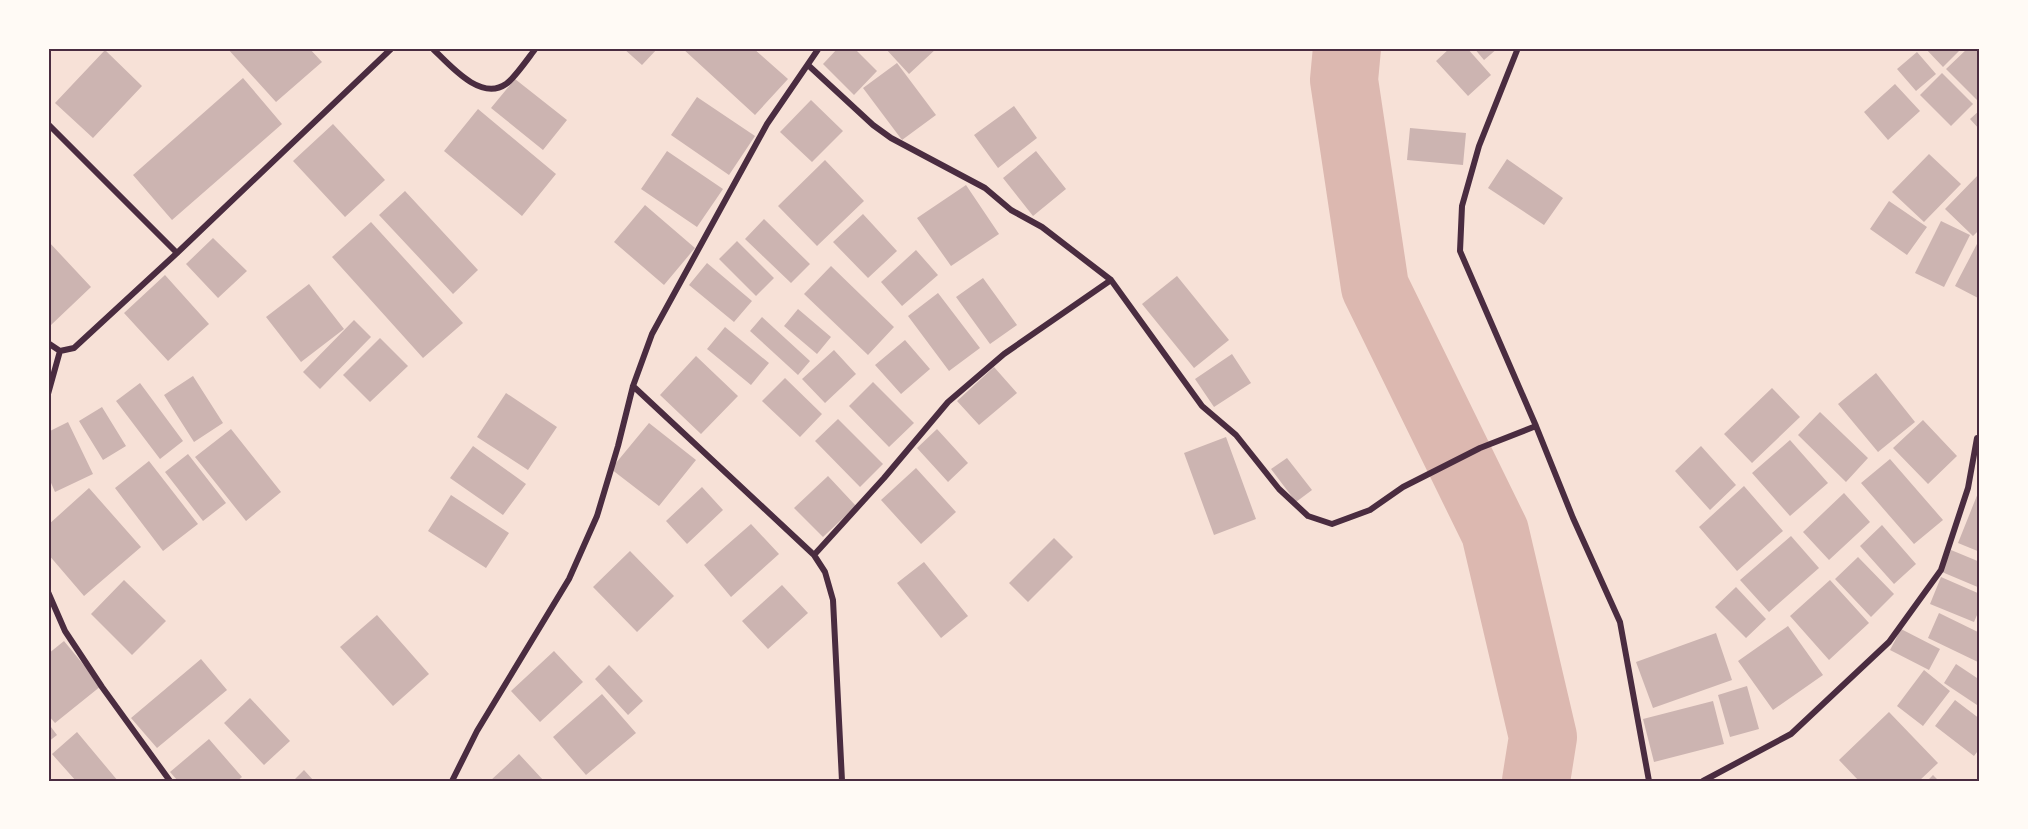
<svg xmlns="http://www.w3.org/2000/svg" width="2028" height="829" font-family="'Archivo Narrow',sans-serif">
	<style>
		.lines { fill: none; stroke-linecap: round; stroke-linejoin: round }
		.river { stroke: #dcb8b0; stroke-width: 68 }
		.building { fill: #ccb4b1 }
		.minor { stroke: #4a2c40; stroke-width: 6 }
		.neatline { fill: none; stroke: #4a2c40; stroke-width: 2 }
	</style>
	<rect width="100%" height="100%" fill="#f7e1d7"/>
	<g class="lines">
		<path class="river" d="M 1347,48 L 1344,80 L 1375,287 L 1495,532 L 1543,737 L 1536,781"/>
	</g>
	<path class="building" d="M 227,48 L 309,48 L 322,62 L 276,102 Z
		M 623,48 L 658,48 L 642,65 Z
		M 682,48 L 753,48 L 788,79 L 755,115 Z
		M 838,48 L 854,48 L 877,71 L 854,95 L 823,64 Z
		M 885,48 L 937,48 L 909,74 Z
		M 1450,48 L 1467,48 L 1491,75 L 1468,96 L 1436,61 Z
		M 1474,48 L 1498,48 L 1484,60 Z
		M 1925,48 L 1962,48 L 1943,67 Z
		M 1968,48 L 1980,48 L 1980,103 L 1946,69 Z
		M 105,50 L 142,86 L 93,138 L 55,103 Z
		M 1917,52 L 1936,74 L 1916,91 L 1897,69 Z
		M 897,63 L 936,115 L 902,140 L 863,88 Z
		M 1942,73 L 1973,104 L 1951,126 L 1920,95 Z
		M 243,78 L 282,124 L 172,220 L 133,175 Z
		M 515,79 L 567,120 L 543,150 L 491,108 Z
		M 1895,84 L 1920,111 L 1888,140 L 1864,112 Z
		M 697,97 L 755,136 L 729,175 L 671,135 Z
		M 811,100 L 843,131 L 812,162 L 780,132 Z
		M 1014,106 L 1037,138 L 998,168 L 974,135 Z
		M 478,109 L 556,174 L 522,216 L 444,151 Z
		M 1980,110 L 1980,130 L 1970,119 Z
		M 333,124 L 385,180 L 345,217 L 293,161 Z
		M 1410,128 L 1466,133 L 1463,165 L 1407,160 Z
		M 667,151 L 723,189 L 697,227 L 641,189 Z
		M 1036,151 L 1066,189 L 1033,216 L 1003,178 Z
		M 1929,154 L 1961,184 L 1924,222 L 1892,192 Z
		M 1507,159 L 1563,198 L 1544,225 L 1488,188 Z
		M 825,160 L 864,201 L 817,246 L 778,206 Z
		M 1980,173 L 1980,229 L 1973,236 L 1945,209 Z
		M 966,185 L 999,234 L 951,266 L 917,218 Z
		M 405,191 L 478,270 L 453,294 L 379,215 Z
		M 1889,201 L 1927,227 L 1907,255 L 1870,229 Z
		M 645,205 L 695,248 L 664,285 L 614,242 Z
		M 863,214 L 897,251 L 868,278 L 833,242 Z
		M 764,219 L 810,264 L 791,283 L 745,239 Z
		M 1941,221 L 1970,235 L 1944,287 L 1915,273 Z
		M 371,222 L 463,323 L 423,358 L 332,257 Z
		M 213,238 L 247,271 L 218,298 L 186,264 Z
		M 48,241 L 91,287 L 51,325 L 48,323 Z
		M 737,241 L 774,278 L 756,296 L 719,259 Z
		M 1978,242 L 1980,243 L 1980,299 L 1955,286 Z
		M 916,250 L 938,275 L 902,306 L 881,282 Z
		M 707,263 L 752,301 L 734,322 L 689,285 Z
		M 831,266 L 894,327 L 868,355 L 804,294 Z
		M 165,275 L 209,324 L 168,361 L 124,313 Z
		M 1177,276 L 1229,340 L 1194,368 L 1142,304 Z
		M 983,278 L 1017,325 L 990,344 L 956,297 Z
		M 309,284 L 344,329 L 301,362 L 266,317 Z
		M 938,293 L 980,348 L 949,371 L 908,316 Z
		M 798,309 L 831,337 L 817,354 L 784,326 Z
		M 762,317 L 810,361 L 798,375 L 750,331 Z
		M 354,320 L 371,337 L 320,389 L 303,372 Z
		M 725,327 L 769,363 L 751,385 L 707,349 Z
		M 380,338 L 408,366 L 370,402 L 343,375 Z
		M 905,340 L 930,369 L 901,394 L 875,365 Z
		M 834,350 L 856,374 L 825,403 L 802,379 Z
		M 1232,354 L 1251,383 L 1214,407 L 1195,379 Z
		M 696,356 L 738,396 L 701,434 L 660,395 Z
		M 994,367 L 1017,393 L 979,425 L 957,401 Z
		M 1876,373 L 1915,422 L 1878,452 L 1838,404 Z
		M 193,376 L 223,423 L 194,442 L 164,395 Z
		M 785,378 L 822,414 L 800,437 L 762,401 Z
		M 873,382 L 914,423 L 889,447 L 849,406 Z
		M 140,383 L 183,441 L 160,459 L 116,401 Z
		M 1772,388 L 1800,417 L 1752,463 L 1724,434 Z
		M 506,393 L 557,427 L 528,470 L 477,437 Z
		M 102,407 L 126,446 L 103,460 L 79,421 Z
		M 1820,412 L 1868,458 L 1846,482 L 1798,435 Z
		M 838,419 L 883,464 L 860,487 L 815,441 Z
		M 1923,420 L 1957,456 L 1928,484 L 1893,448 Z
		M 68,422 L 93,474 L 55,492 L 48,476 L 48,432 Z
		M 649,423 L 696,460 L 659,506 L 611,469 Z
		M 231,429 L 281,492 L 246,521 L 195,457 Z
		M 937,429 L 968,463 L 948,482 L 917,448 Z
		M 1226,437 L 1256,519 L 1214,535 L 1184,453 Z
		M 1790,440 L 1828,483 L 1790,516 L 1752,473 Z
		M 473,446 L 526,484 L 503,515 L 450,478 Z
		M 1701,446 L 1736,485 L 1710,510 L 1675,471 Z
		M 188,454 L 226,503 L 203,521 L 165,472 Z
		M 1287,458 L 1312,490 L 1296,502 L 1271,469 Z
		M 1890,459 L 1943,520 L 1914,544 L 1861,483 Z
		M 149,461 L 198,524 L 163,551 L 115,488 Z
		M 916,468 L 956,512 L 921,544 L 881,500 Z
		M 828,476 L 856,506 L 823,537 L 794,508 Z
		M 1744,486 L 1783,531 L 1737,571 L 1699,527 Z
		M 702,487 L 723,510 L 687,544 L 666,521 Z
		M 89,488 L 141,547 L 84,596 L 48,554 L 48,525 Z
		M 1980,488 L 1980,552 L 1958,543 Z
		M 1844,493 L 1870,522 L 1829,560 L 1803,532 Z
		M 451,495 L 509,533 L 486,568 L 428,531 Z
		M 751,524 L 779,554 L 731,597 L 704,565 Z
		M 1882,525 L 1916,564 L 1894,584 L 1860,546 Z
		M 1791,536 L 1819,568 L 1769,612 L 1740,580 Z
		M 1054,538 L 1073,557 L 1028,602 L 1009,583 Z
		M 1951,550 L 1980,562 L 1980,588 L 1942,572 Z
		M 630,551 L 674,596 L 637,632 L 593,587 Z
		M 1858,557 L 1894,594 L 1871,617 L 1835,579 Z
		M 924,562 L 968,616 L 941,638 L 897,583 Z
		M 1941,577 L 1980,594 L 1980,608 L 1974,622 L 1930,604 Z
		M 124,580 L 166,621 L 132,655 L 91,614 Z
		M 1830,580 L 1869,623 L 1829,660 L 1790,616 Z
		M 782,585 L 808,613 L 768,649 L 742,621 Z
		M 1736,587 L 1766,619 L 1746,638 L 1715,607 Z
		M 1939,613 L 1980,633 L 1980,663 L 1928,638 Z
		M 377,615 L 429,674 L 393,706 L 340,647 Z
		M 1788,626 L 1823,675 L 1773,710 L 1738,661 Z
		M 1901,629 L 1940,649 L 1929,670 L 1890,650 Z
		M 1716,633 L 1732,680 L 1653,708 L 1636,662 Z
		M 64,641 L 101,686 L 55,723 L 48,715 L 48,654 Z
		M 554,651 L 583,682 L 540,722 L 511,691 Z
		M 201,659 L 227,690 L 157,748 L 131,718 Z
		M 1956,664 L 1980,680 L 1980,707 L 1944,683 Z
		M 609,665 L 643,701 L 628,715 L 595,679 Z
		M 1924,670 L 1950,691 L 1923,726 L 1897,706 Z
		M 1747,686 L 1759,729 L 1730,737 L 1718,695 Z
		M 602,694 L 636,733 L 586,775 L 553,737 Z
		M 250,698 L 290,741 L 264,765 L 224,723 Z
		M 1955,700 L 1980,719 L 1980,748 L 1974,756 L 1935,726 Z
		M 1713,701 L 1724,744 L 1654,762 L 1643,719 Z
		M 1889,712 L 1938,763 L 1919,781 L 1859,781 L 1839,760 Z
		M 48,723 L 57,735 L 48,742 Z
		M 77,732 L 118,781 L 76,781 L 52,754 Z
		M 209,739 L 242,777 L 237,781 L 178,781 L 170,772 Z
		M 519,754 L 544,781 L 490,781 Z
		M 304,770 L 314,781 L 293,781 Z
		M 1933,775 L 1939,781 L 1927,781 Z"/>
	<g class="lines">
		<path class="minor" d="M 432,48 C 449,64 480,102 506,84 C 514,79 529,57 536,48
			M 1518,48 L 1479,146 L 1462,206 L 1460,251 L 1536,426 L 1573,518 L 1620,622 L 1649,781
			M 808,65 L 873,125 L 891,138 L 985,188 L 1011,210 L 1042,227 L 1111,280 L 1202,406 L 1236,435 L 1279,489 L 1308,516 L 1332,524 L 1370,510 L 1403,487 L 1480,448 L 1536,426
			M 48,124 L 177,253
			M 48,343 L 60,351 L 74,348 L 177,253 L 392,48
			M 633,386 L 814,555 L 825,572 L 833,600 L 842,781
			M 48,394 L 60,351
			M 814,555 L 884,478 L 948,402 L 1004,354 L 1111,280
			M 48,592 L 65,631 L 102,687 L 170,781
			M 452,781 L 477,731 L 569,579 L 597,516 L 618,446 L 633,386 L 652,334 L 767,124 L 819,48
			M 1703,781 L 1791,734 L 1889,642 L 1941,570 L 1968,488 L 1977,438"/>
	</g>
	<rect width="2028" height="829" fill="none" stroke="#fffaf5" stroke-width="99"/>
	<rect x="50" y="50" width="1928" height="730" class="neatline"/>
</svg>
